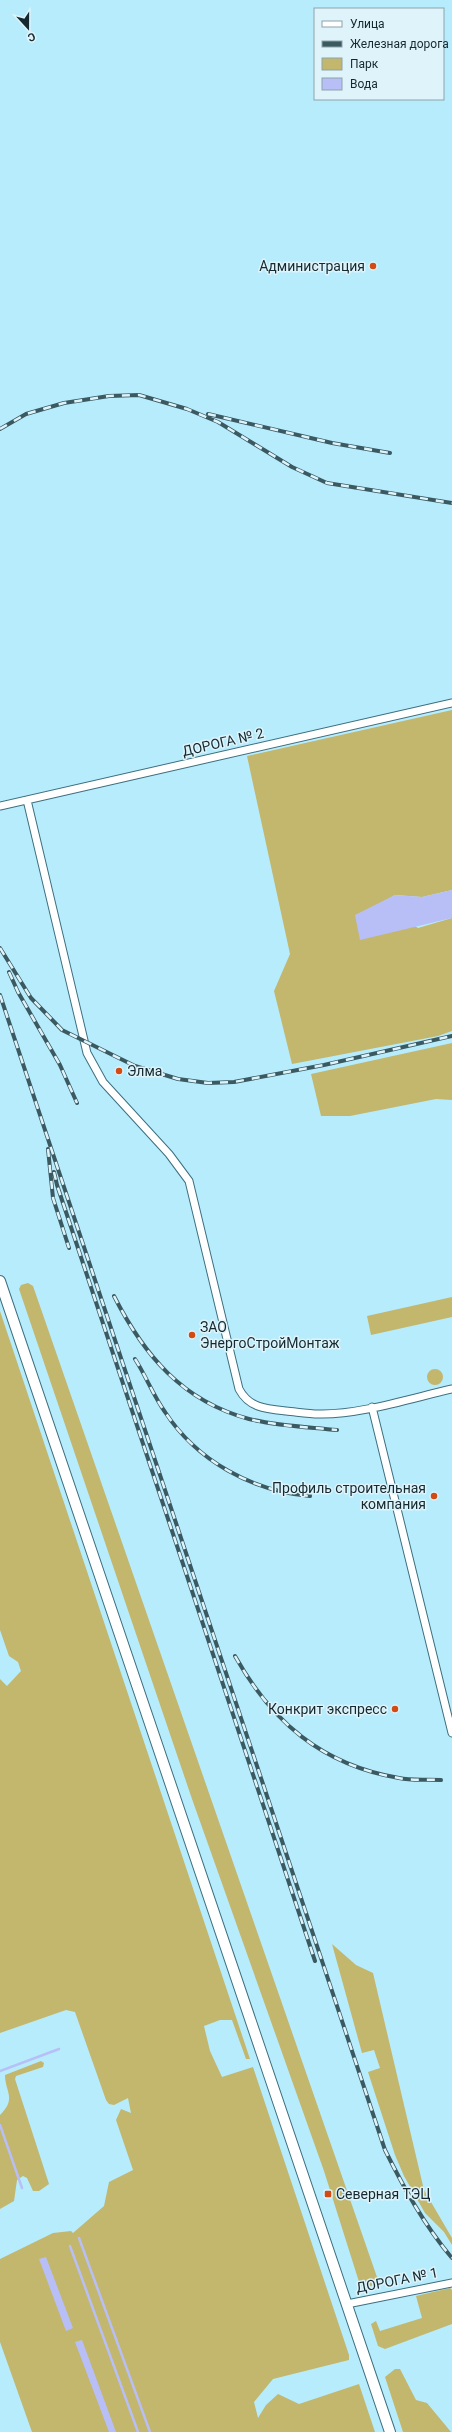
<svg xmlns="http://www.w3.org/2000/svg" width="452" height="2432" font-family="Roboto,sans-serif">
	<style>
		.green { fill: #c3b66d }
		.water { fill: #b8bff7 }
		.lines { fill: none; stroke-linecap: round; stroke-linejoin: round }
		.stream { stroke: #b8bff7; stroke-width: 2.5 }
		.street-casing { stroke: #3d6f7e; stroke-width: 9 }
		.secondary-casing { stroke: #3d6f7e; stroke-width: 12 }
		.street { stroke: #fff; stroke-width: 7 }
		.secondary { stroke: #fff; stroke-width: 10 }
		.rail-casing { stroke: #3b5961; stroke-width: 4 }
		.rail { stroke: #dff3fa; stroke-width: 2.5; stroke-dasharray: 8; stroke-linecap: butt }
		.poi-dot { fill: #d24b13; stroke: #dff3fa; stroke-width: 1.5 }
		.labels { text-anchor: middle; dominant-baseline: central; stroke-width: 3; stroke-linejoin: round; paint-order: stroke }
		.poi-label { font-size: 14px; fill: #142a30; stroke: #dff3fa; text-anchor: end }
		.street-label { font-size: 14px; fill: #142a30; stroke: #dff3fa }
	</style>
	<rect width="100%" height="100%" fill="#b7ecfd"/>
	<path class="green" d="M 452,710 L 452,890 L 422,897 L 395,895 L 381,903 L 418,928 L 452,918 L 452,1031 L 438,1036 L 292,1064 L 274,991 L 290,954 L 247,756 Z
		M 452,1043 L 452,1100 L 436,1099 L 350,1116 L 321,1116 L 311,1074 Z
		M 28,1283 L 33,1286 L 378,2280 L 376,2284 L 366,2288 L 360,2285 L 324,2171 L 192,1799 L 19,1289 L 21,1285 Z
		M 452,1297 L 452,1317 L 371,1335 L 367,1316 Z
		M 0,1311 L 250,2059 L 246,2059 L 232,2020 L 220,2020 L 204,2026 L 210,2051 L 222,2077 L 253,2067 L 349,2355 L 349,2360 L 273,2379 L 254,2402 L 258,2418 L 266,2405 L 278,2394 L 299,2404 L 359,2384 L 375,2432 L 32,2432 L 0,2342 L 0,2259 L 53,2233 L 71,2231 L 73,2233 L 104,2206 L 109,2182 L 133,2170 L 116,2120 L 121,2109 L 131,2113 L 128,2098 L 114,2105 L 109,2104 L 106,2100 L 75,2012 L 66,2010 L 0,2033 L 0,1679 L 7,1686 L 21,1671 L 18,1662 L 9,1656 L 0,1630 Z
		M427 1377a8 8 0 1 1 16 0a8 8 0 1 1-16 0Z
		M 332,1944 L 356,1965 L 373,1973 L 424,2190 L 452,2238 L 452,2245 L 444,2232 L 425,2213 L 404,2176 L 395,2155 L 368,2072 L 380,2068 L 374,2050 L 362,2053 Z
		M 41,2061 L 44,2063 L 43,2067 L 16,2076 L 15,2079 L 49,2184 L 39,2191 L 33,2191 L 27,2178 L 23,2176 L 17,2180 L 14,2201 L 0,2209 L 0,2115 C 17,2098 5,2092 5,2075 Z
		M 450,2288 L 452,2290 L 452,2324 L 385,2349 L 378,2346 L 371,2324 L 376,2321 L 380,2331 L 422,2318 L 416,2296 Z
		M 395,2369 L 400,2369 L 416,2400 L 427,2403 L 451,2432 L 403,2432 L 385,2377 Z"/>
	<path class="water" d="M 452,890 L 452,918 L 360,940 L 355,915 L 395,895 L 422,897 Z
		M 46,2257 L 73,2328 L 66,2331 L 39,2259 Z
		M 82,2340 L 116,2432 L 109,2432 L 75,2342 Z"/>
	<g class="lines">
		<path class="stream" d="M 0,2071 L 59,2049
			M 0,2125 L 22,2188
			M 79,2238 L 150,2432
			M 70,2246 L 138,2432"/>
		<g class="street-casing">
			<path id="street" d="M 27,800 L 87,1053 L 103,1082 L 169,1154 L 189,1181 L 239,1389 C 249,1408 266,1409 286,1411 C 297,1412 308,1414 319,1414 C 359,1415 412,1398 452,1389
				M 0,806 L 452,703
				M 372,1407 L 452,1733
				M 347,2304 L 452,2283"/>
		</g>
		<g class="secondary-casing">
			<path id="secondary" d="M 0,1281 L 390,2432"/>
		</g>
		<use href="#street" class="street"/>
		<use href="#secondary" class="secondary"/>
		<g class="rail-casing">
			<path id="rail" d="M 208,414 L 332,443 L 390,453
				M 0,429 L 26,414 L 64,403 L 109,396 L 139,395 L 187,409 L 218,422 L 292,467 L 327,483 L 452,503
				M 0,948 L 31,998 L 62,1030 L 135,1066 L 178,1079 L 208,1083 L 234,1082 L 324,1065 L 452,1036
				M 9,972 L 18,992 L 60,1065 L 77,1103
				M 0,995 L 385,2150 C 404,2188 424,2225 452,2258
				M 48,1149 L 53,1198 L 69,1248
				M 54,1172 L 57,1185 L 315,1961
				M 114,1296 C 144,1355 182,1401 249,1419 C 277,1426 308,1427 337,1430
				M 135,1359 C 146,1376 153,1395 165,1412 C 197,1461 252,1491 310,1496
				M 235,1656 C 272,1722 322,1765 399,1778 C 412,1781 427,1779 441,1780"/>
		</g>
		<use href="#rail" class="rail"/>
	</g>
	<g class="poi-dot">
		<circle cx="373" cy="266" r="4"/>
		<circle cx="119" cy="1071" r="4"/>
		<circle cx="192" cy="1335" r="4"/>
		<circle cx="434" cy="1496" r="4"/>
		<circle cx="395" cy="1709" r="4"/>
		<rect x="324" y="2190" width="8" height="8" rx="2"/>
	</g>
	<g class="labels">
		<g class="poi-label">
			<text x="365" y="266">Администрация</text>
			<text x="127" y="1071" text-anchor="start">Элма</text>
			<text x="200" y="1327" text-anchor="start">ЗАО<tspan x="200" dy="16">ЭнергоСтройМонтаж</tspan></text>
			<text x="426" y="1488">Профиль строительная<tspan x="426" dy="16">компания</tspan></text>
			<text x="387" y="1709">Конкрит экспресс</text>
			<text x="336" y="2194" text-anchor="start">Северная ТЭЦ</text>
		</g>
		<g class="street-label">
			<text transform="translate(223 742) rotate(-13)">ДОРОГА № 2</text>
			<text transform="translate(397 2280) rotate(-11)">ДОРОГА № 1</text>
		</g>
	</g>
	<rect x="314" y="8" width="130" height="92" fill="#dff3fa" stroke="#8ea3a9"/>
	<rect x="322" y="21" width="20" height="6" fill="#ffffff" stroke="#8ea3a9"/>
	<text x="350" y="28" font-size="12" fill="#142a30">Улица</text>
	<rect x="322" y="41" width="20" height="6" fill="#3b5961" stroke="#8ea3a9"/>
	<text x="350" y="48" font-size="12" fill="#142a30">Железная дорога</text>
	<rect x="322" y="58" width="20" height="12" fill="#c3b66d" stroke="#8ea3a9"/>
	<text x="350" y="68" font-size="12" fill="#142a30">Парк</text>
	<rect x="322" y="78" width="20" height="12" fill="#b8bff7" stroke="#8ea3a9"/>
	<text x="350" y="88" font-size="12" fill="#142a30">Вода</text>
	<g transform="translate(28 28) rotate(159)" stroke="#dff3fa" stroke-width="3" paint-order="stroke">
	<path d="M0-3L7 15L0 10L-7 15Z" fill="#142a30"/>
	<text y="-6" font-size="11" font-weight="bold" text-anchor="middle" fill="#142a30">С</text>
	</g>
</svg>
